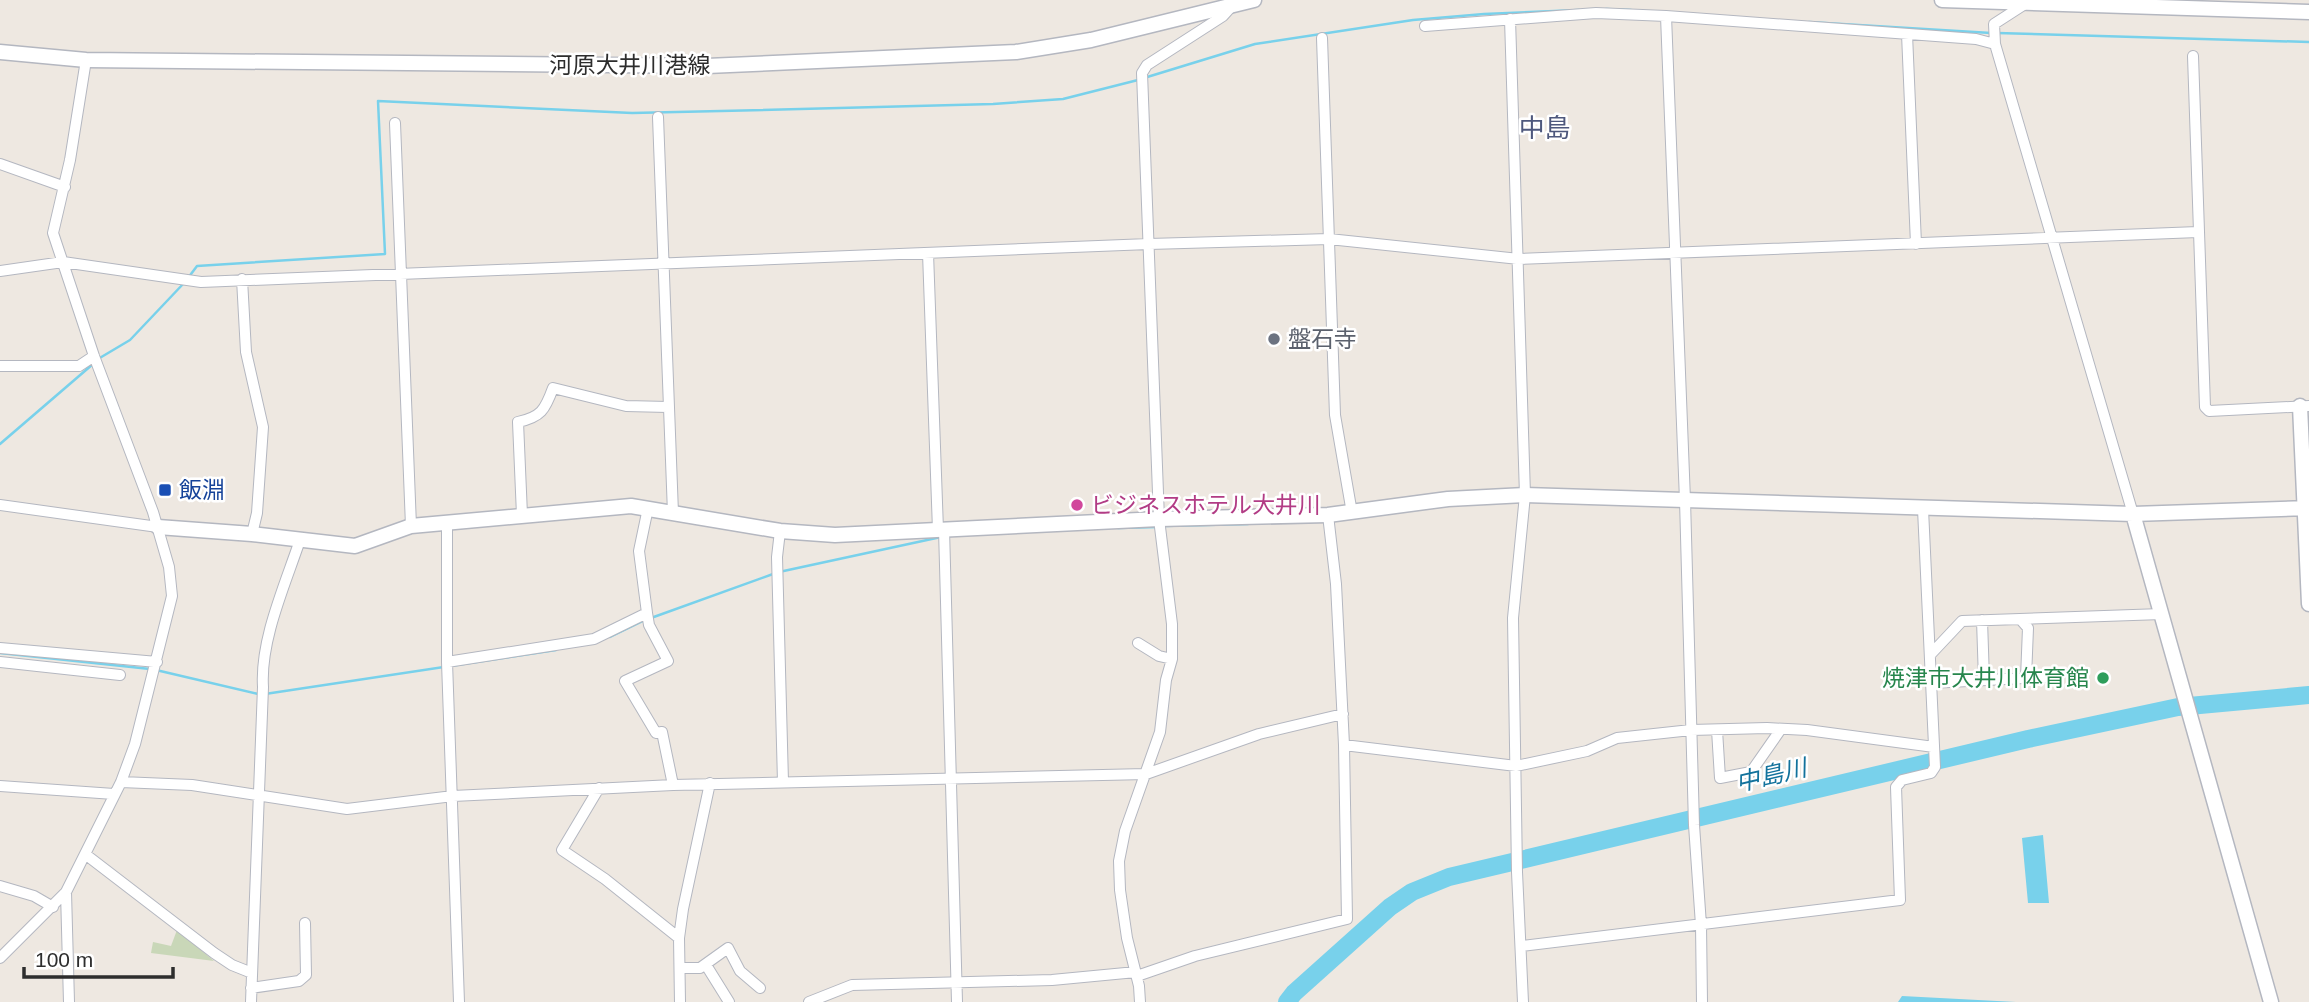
<svg xmlns="http://www.w3.org/2000/svg" width="2309" height="1002" font-family="Arial,'Noto Sans JP',sans-serif">
	<style>
		.cemetery { fill: #c9d7b8 }
		.water { fill: #78d1eb }
		.lines { fill: none; stroke-linecap: round; stroke-linejoin: round }
		.stream { stroke: #78d1eb; stroke-width: 2.5 }
		.river { stroke: #78d1eb; stroke-width: 18 }
		.street-casing { stroke: #b4b7c0; stroke-width: 12 }
		.secondary-casing { stroke: #b4b7c0; stroke-width: 17 }
		.street { stroke: #fff; stroke-width: 10 }
		.secondary { stroke: #fff; stroke-width: 14 }
		.worship-dot { fill: #6b7280; stroke: #fff; stroke-width: 2.5 }
		.transit-dot { fill: #1a4fb4; stroke: #fff; stroke-width: 2.5 }
		.hotel-dot { fill: #d1479c; stroke: #fff; stroke-width: 2.5 }
		.leisure-dot { fill: #2e9e5b; stroke: #fff; stroke-width: 2.5 }
		.labels { text-anchor: middle; dominant-baseline: central; stroke-width: 5; stroke-linejoin: round; paint-order: stroke }
		.street-label { font-size: 23px; fill: #2d2d2d; stroke: #fff }
		.worship-label { font-size: 23px; fill: #5b616d; stroke: #fff; text-anchor: start }
		.transit-label { font-size: 23px; fill: #164399; stroke: #fff; text-anchor: start }
		.hotel-label { font-size: 23px; fill: #b23c85; stroke: #fff; text-anchor: start }
		.leisure-label { font-size: 23px; fill: #27864d; stroke: #fff; text-anchor: end }
		.water-label { font-size: 24px; font-style: italic; fill: #12729c; stroke: #fff }
		.quarter-label { font-size: 26px; fill: #4e587d; stroke: #fff }
	</style>
	<rect width="100%" height="100%" fill="#eee8e1"/>
	<path class="cemetery" d="M 177,930 L 214,961 L 151,953 L 153,942 L 171,946 Z"/>
	<path class="water" d="M 2043,835 L 2049,903 L 2028,903 L 2022,838 Z
		M 1902,996 L 2016,1002 L 1898,1002 Z"/>
	<g class="lines">
		<path class="stream" d="M 1606,9 L 1631,10
			M 1809,22 L 1991,33
			M 1997,33 L 2309,42
			M 1144,78 L 1255,44 L 1413,20 L 1484,14 L 1579,10
			M 188,278 L 197,266 L 385,254 L 378,101 L 632,113 L 721,111 L 993,104 L 1063,99 L 1138,80
			M 98,359 L 130,340 L 184,283
			M 0,444 L 93,364
			M 1164,526 L 1248,524
			M 1118,528 L 1157,527
			M 779,572 L 941,537
			M 651,618 L 773,574
			M 610,637 L 645,620
			M 0,653 L 150,669
			M 156,670 L 258,694
			M 265,694 L 556,650"/>
		<path class="river" d="M 1287,1002 L 1294,993 L 1390,907 L 1412,892 L 1449,877 L 2028,739 L 2178,707 L 2309,695"/>
		<g class="street-casing">
			<path id="street" d="M 2025,4 L 1994,24 L 1995,44 L 2133,514
				M 1666,16 L 1685,500 L 1694,825 L 1701,925 L 1702,1002
				M 1510,19 L 1525,495 L 1513,618 L 1517,872 L 1523,1002
				M 1425,26 L 1596,13 L 1666,16 L 1976,39 L 1995,44
				M 1907,34 L 1916,244
				M 1322,38 L 1335,415 L 1352,513
				M 2193,56 L 2205,407 L 2209,411 L 2309,406
				M 658,117 L 673,513
				M 395,123 L 411,526
				M 0,164 L 65,187
				M 928,253 L 938,530
				M 0,271 L 63,262 L 201,282 L 1149,244 L 1329,239 L 1519,259 L 2198,232
				M 242,279 L 246,352 L 263,427 L 257,513 L 252,534
				M 0,366 L 79,366 L 94,356
				M 0,505 L 158,527
				M 522,515 L 518,422 C 541,417 545,410 553,388 L 626,406 L 668,407
				M 1328,515 L 1336,584 L 1344,745 L 1516,766 L 1587,751 L 1617,738 L 1691,730 L 1767,728 L 1807,730 L 1934,747
				M 447,521 L 447,662 L 459,1002
				M 944,529 L 957,1002
				M 780,531 L 777,557 L 783,782
				M 647,613 L 649,625 L 668,661 L 625,681 L 656,733 L 662,732 L 673,785
				M 2020,619 L 2028,628 L 2026,678
				M 1982,620 L 1984,680
				M 1138,643 L 1159,656 L 1172,659
				M 0,648 L 157,662
				M 1930,655 L 1962,621 L 2162,614
				M 0,662 L 120,675
				M 447,662 L 594,639 L 647,613 L 639,551 L 648,508
				M 1931,683 L 2045,677
				M 1717,730 L 1720,778 L 1751,772 L 1781,729
				M 121,782 L 192,785 L 347,809 L 453,796 L 673,785 L 1146,774 L 1259,734 L 1343,714
				M 0,786 L 114,794
				M 599,788 L 562,850 L 605,879 L 679,938
				M 85,854 L 214,953 L 232,965 L 252,973
				M 0,886 L 34,896 L 53,907
				M 66,892 L 69,1002
				M 1522,946 L 1900,900 L 1896,787 L 1902,780 L 1931,773 L 1935,767 L 1923,509
				M 0,958 L 66,892 L 121,782 L 135,744 L 172,596 L 169,567 L 153,512 L 94,356 L 53,233 L 70,160 L 86,60
				M 706,965 L 729,1002
				M 680,968 L 700,968 L 728,948 L 740,971 L 760,988
				M 1137,976 L 1195,956 L 1347,919 L 1344,745
				M 251,988 L 299,981 L 306,975 L 305,923
				M 251,1002 L 263,687 C 260,640 285,585 300,540
				M 680,1002 L 679,938 L 683,909 L 710,783
				M 809,1002 L 852,985 L 1052,980 L 1136,972
				M 1140,1002 L 1139,986 L 1127,938 L 1120,890 L 1119,861 L 1125,831 L 1160,732 L 1166,680 L 1172,659 L 1172,624 L 1159,519 L 1142,73 L 1147,65 L 1223,16 L 1232,6"/>
		</g>
		<g class="secondary-casing">
			<path id="secondary" d="M 1942,0 L 2309,12
				M 0,52 L 86,60 L 707,66 L 1016,52 L 1091,40 L 1254,0
				M 2300,406 L 2309,604
				M 2133,514 L 2271,1002
				M 158,527 L 252,534 L 355,546 L 411,526 L 631,506 L 780,531 L 835,535 L 1159,519 L 1328,515 L 1448,499 L 1525,495 L 2133,514 L 2309,508"/>
		</g>
		<use href="#street" class="street"/>
		<use href="#secondary" class="secondary"/>
	</g>
	<circle class="worship-dot" cx="1274" cy="339" r="7"/>
	<rect class="transit-dot" x="158" y="483" width="14" height="14" rx="3.5"/>
	<circle class="hotel-dot" cx="1077" cy="505" r="7"/>
	<circle class="leisure-dot" cx="2103" cy="678" r="7"/>
	<g class="labels">
		<g class="street-label">
			<text x="630" y="65">河原大井川港線</text>
		</g>
		<g class="worship-label">
			<text x="1288" y="339">盤石寺</text>
		</g>
		<g class="transit-label">
			<text x="179" y="490">飯淵</text>
		</g>
		<g class="hotel-label">
			<text x="1091" y="505">ビジネスホテル大井川</text>
		</g>
		<g class="leisure-label">
			<text x="2089" y="678">焼津市大井川体育館</text>
		</g>
		<g class="water-label">
			<text transform="translate(1771 775) rotate(-13)">中島川</text>
		</g>
		<g class="quarter-label">
			<text x="1545" y="128">中島</text>
		</g>
	</g>
	<path d="M24 967v10h149v-10" fill="none" stroke="#2d2d2d" stroke-width="3.5"/>
	<text x="35" y="967" font-size="21" fill="#2d2d2d" stroke="#ffffff" stroke-width="5" paint-order="stroke">100 m</text>
</svg>
